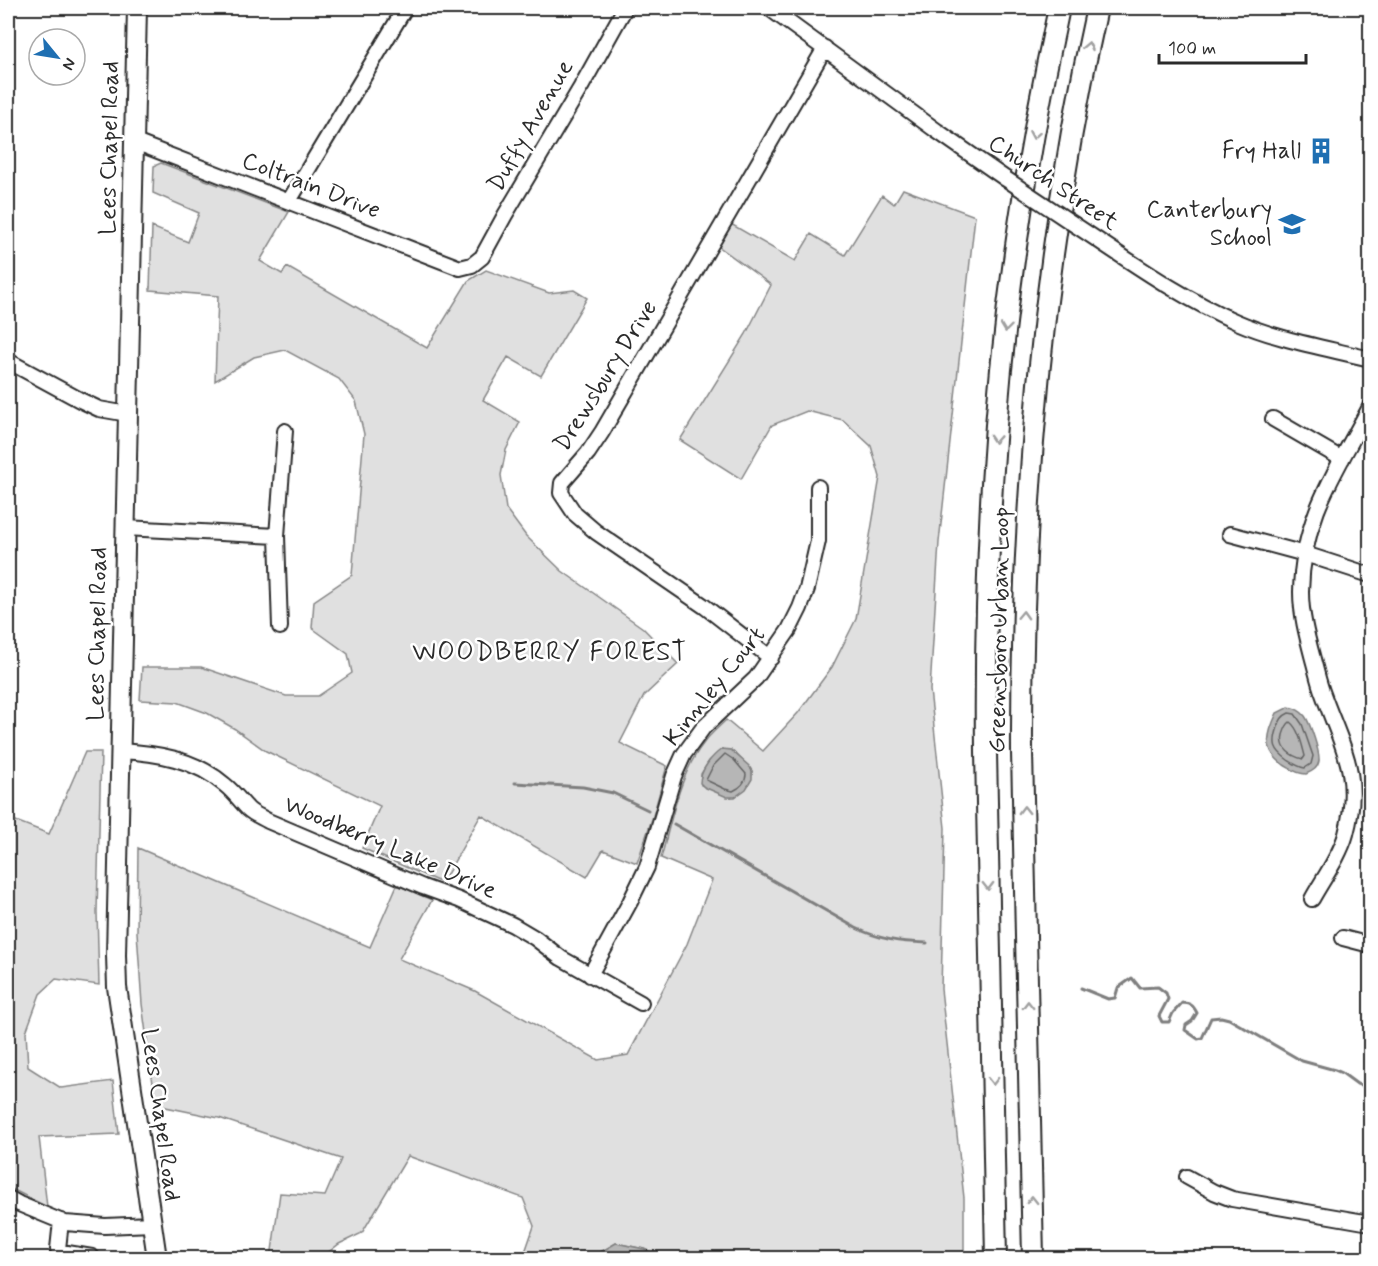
<svg xmlns="http://www.w3.org/2000/svg" width="1378" height="1266" font-family="Mynerve,sans-serif">
	<style>
		.green { fill: #e0e0e0; stroke: #868686; stroke-width: 1.5; fill-rule: evenodd }
		.water { fill: #b6b6b6; stroke: #7e7e7e; stroke-width: 1.5 }
		.lines { fill: none; stroke-linecap: round; stroke-linejoin: round }
		.shore { stroke: #636363; stroke-width: 1.5 }
		.stream { stroke: #7e7e7e; stroke-width: 3 }
		.minor-casing { stroke: #2b2b2b; stroke-width: 18 }
		.major-casing { stroke: #2b2b2b; stroke-width: 22 }
		.highway-casing { stroke: #2b2b2b; stroke-width: 24 }
		.minor { stroke: #fff; stroke-width: 14 }
		.major { stroke: #fff; stroke-width: 18 }
		.highway { stroke: #fff; stroke-width: 20 }
		.minor-bridge-casing { stroke: #2b2b2b; stroke-width: 18; stroke-linecap: butt }
		.minor-bridge { stroke: #fff; stroke-width: 14 }
		.oneway { stroke: #a0a0a0 }
		.labels { text-anchor: middle; dominant-baseline: central; stroke-width: 5; stroke-linejoin: round; paint-order: stroke }
		.street-label { font-size: 24px; fill: #2b2b2b; stroke: #fff }
		.poi-label { font-size: 24px; fill: #2b2b2b; stroke: #fff; text-anchor: end }
		.neighbourhood-label { font-size: 26px; letter-spacing: 1.5px; fill: #2b2b2b; stroke: #fff }
	</style>
	<rect width="100%" height="100%" fill="#fff"/>
	<filter id="ink" filterUnits="userSpaceOnUse"><feTurbulence type="fractalNoise" baseFrequency=".0167" numOctaves="2"/><feDisplacementMap in="SourceGraphic" scale="12" xChannelSelector="R" yChannelSelector="G"/><feConvolveMatrix kernelMatrix="1 2 1 2 8 2 1 2 1" color-interpolation-filters="sRGB"/></filter>
	<g filter="url(#ink)">
		<path class="green" d="M 161,163 L 289,212 L 260,261 L 282,274 L 287,267 L 427,348 L 468,281 L 486,270 L 549,293 L 574,290 L 587,298 L 541,376 L 508,357 L 483,400 L 520,422 L 506,450 L 501,475 L 506,509 L 526,536 L 562,571 L 643,628 L 678,664 L 644,696 L 620,743 L 667,766 L 653,816 L 637,863 L 603,850 L 587,877 L 481,815 L 442,883 L 362,848 L 380,806 L 266,751 L 235,729 L 207,713 L 177,702 L 140,700 L 142,667 L 201,667 L 286,696 L 318,696 L 352,673 L 348,654 L 312,628 L 314,601 L 352,575 L 364,434 L 356,401 L 339,379 L 285,350 L 254,357 L 215,381 L 218,296 L 150,290 L 152,227 L 188,242 L 199,213 L 153,193 L 154,166 Z
			M 903,189 L 975,216 L 939,542 L 930,690 L 945,828 L 941,989 L 964,1198 L 964,1258 L 663,1258 L 644,1249 L 616,1243 L 599,1253 L 599,1258 L 523,1258 L 534,1226 L 523,1198 L 408,1156 L 362,1233 L 339,1244 L 321,1258 L 271,1258 L 280,1193 L 325,1196 L 341,1159 L 219,1118 L 156,1105 L 142,1004 L 137,932 L 138,848 L 370,947 L 397,885 L 432,900 L 399,959 L 475,991 L 598,1060 L 628,1055 L 687,944 L 712,880 L 661,858 C 671,822 680,773 703,744 C 709,735 718,728 726,720 L 763,751 L 798,713 L 832,667 L 856,619 L 880,477 L 871,446 L 843,420 L 807,411 L 772,425 L 741,479 L 680,440 L 746,334 L 771,285 L 718,246 L 731,224 L 795,261 L 811,234 L 845,255 L 882,195 L 894,204 ZM 722,749 L 737,755 L 752,771 C 752,785 743,792 731,797 L 701,785 L 701,774 L 709,761 Z
			M 85,752 L 101,752 L 97,912 L 99,985 L 56,979 L 40,994 L 26,1032 L 28,1067 L 61,1088 L 113,1081 L 119,1134 L 39,1137 L 47,1207 L 8,1187 L 8,821 L 11,819 L 49,834 Z"/>
		<path class="water" d="M 1289,707 C 1295,708 1300,710 1305,716 C 1310,723 1320,752 1319,761 C 1318,768 1313,771 1306,774 C 1297,774 1291,769 1284,765 C 1262,750 1267,734 1277,713 Z
			M 722,749 L 731,750 L 749,766 L 752,771 L 752,779 L 746,789 L 735,797 L 727,797 L 704,787 L 700,783 C 700,770 712,756 722,749 Z
			M 616,1243 L 644,1249 L 663,1258 L 599,1258 L 599,1253 Z"/>
		<g class="lines">
			<path class="shore" d="M 1289,713 L 1295,714 L 1302,724 L 1313,756 L 1311,764 L 1305,768 C 1298,767 1294,764 1288,760 C 1274,750 1272,744 1278,727 C 1280,720 1282,716 1289,713 Z
				M 1290,722 C 1299,729 1302,745 1305,756 L 1303,759 C 1291,756 1280,749 1283,735 C 1285,729 1286,725 1290,722 Z
				M 725,754 L 734,760 L 746,774 C 746,782 740,788 733,791 L 725,789 L 706,780 L 713,766 Z"/>
			<path class="stream" d="M 515,783 L 583,787 L 613,793 L 648,810
				M 674,824 L 856,928 C 881,940 899,942 927,943
				M 1081,988 L 1108,999 L 1115,998 L 1118,988 L 1132,978 L 1140,988 L 1158,987 L 1166,993 L 1168,999 L 1159,1016 L 1162,1022 L 1169,1022 L 1173,1013 L 1182,1003 C 1190,1003 1193,1005 1197,1013 L 1192,1021 L 1186,1025 L 1185,1030 L 1198,1039 L 1202,1038 L 1211,1018 L 1221,1017 L 1229,1019 L 1302,1061 L 1335,1070 L 1342,1073 L 1357,1084 L 1370,1089"/>
			<g class="minor-casing">
				<path id="minor" d="M 769,8 L 937,131 L 1006,179
					M 135,142 L 460,268 L 472,265 L 482,257 L 505,215 L 581,87 L 625,8
					M 289,201 L 405,8
					M 1075,225 C 1127,259 1179,297 1237,322 C 1279,340 1326,348 1370,359
					M 8,361 L 80,400 L 99,409 L 128,414
					M 1273,419 L 1342,459
					M 125,528 L 277,536
					M 1230,534 L 1305,554 L 1370,575
					M 280,627 L 277,536 L 285,431
					M 771,658 L 704,606 L 596,532 L 575,514 L 561,493 L 562,483 L 588,453 L 602,432 L 825,48
					M 119,751 C 158,753 195,759 225,785 C 234,792 240,801 248,809 C 253,814 261,817 268,821 L 423,887 L 459,900 L 513,925 L 535,938 L 561,958 L 641,1003
					M 1312,899 C 1323,879 1340,856 1346,834 C 1362,775 1342,747 1323,694 C 1319,684 1317,674 1314,663 C 1308,640 1301,616 1301,592 C 1302,517 1337,470 1370,407
					M 1343,938 L 1370,945
					M 590,975 L 630,902 L 647,867 L 674,776 L 684,754 L 703,728 L 756,678 L 789,630 L 800,608 L 807,589 L 818,541 L 818,487
					M 1187,1177 L 1214,1192 L 1232,1199 L 1370,1223
					M 8,1198 L 19,1204 L 65,1223 L 105,1226 L 152,1224
					M 61,1221 L 58,1249 L 61,1252 L 92,1257"/>
			</g>
			<g class="major-casing">
				<path id="major" d="M 137,8 L 116,955 L 117,987 L 157,1258"/>
			</g>
			<g class="highway-casing">
				<path id="highway" d="M 996,1258 L 986,752 C 985,663 987,574 992,484 C 1001,325 1025,164 1059,8
					M 1033,1258 L 1022,752 C 1021,501 1042,252 1097,8"/>
			</g>
			<use href="#minor" class="minor"/>
			<use href="#major" class="major"/>
			<use href="#highway" class="highway"/>
			<g class="minor-bridge-casing">
				<path id="minor-bridge" d="M 1006,179 L 1075,225"/>
			</g>
			<use href="#minor-bridge" class="minor-bridge"/>
		</g>
		<defs><path id="oneway-chevron" d="M-2-3.5L2.5 0L-2 3.5" fill="none" stroke-width="1.6" stroke-linecap="round" stroke-linejoin="round" transform="scale(1.5)"/></defs>
		<g class="oneway">
			<use href="#oneway-chevron" transform="translate(1088 46) rotate(-79)"/>
			<use href="#oneway-chevron" transform="translate(1034 135) rotate(100)"/>
			<use href="#oneway-chevron" transform="translate(1006 328) rotate(97)"/>
			<use href="#oneway-chevron" transform="translate(995 439) rotate(94)"/>
			<use href="#oneway-chevron" transform="translate(1023 615) rotate(-88)"/>
			<use href="#oneway-chevron" transform="translate(1024 810) rotate(-91)"/>
			<use href="#oneway-chevron" transform="translate(988 886) rotate(89)"/>
			<use href="#oneway-chevron" transform="translate(1028 1005) rotate(-91)"/>
			<use href="#oneway-chevron" transform="translate(993 1081) rotate(89)"/>
			<use href="#oneway-chevron" transform="translate(1032 1200) rotate(-91)"/>
		</g>
	</g>
	<defs>
		<g id="building-bare" transform="scale(2.07)"><path d="M-4-6H4V6H1V3H-1V6H-4ZM-2.5-4.3h1.7v1.8h-1.7ZM.8-4.3h1.7v1.8H.8ZM-2.5-1h1.7V.8h-1.7ZM.8-1h1.7V.8H.8Z" fill="#1f6fb2" stroke="#fff" stroke-width="2.5" paint-order="stroke"/></g>
		<g id="school-bare" transform="scale(2.07)"><path d="M0-5L7-2L0 1L-7-2ZM-4 1L0 2.5L4 1V4Q0 6-4 4Z" fill="#1f6fb2" stroke="#fff" stroke-width="2.5" paint-order="stroke"/></g>
	</defs>
	<g fill-rule="evenodd">
		<use href="#building-bare" x="1321" y="151"/>
		<use href="#school-bare" x="1292" y="224"/>
	</g>
	<g class="labels">
		<g class="street-label">
			<text transform="translate(531 126) rotate(-60)">Duffy Avenue</text>
			<text transform="translate(110 148) rotate(-89)">Lees Chapel Road</text>
			<text transform="translate(1053 183) rotate(34)">Church Street</text>
			<text transform="translate(311 186) rotate(21)">Coltrain Drive</text>
			<text transform="translate(606 376) rotate(-58)">Drewsbury Drive</text>
			<text transform="translate(1000 630) rotate(-89)">Greensboro Urban Loop</text>
			<text transform="translate(98 634) rotate(-89)">Lees Chapel Road</text>
			<text transform="translate(715 687) rotate(-51)">Kinnley Court</text>
			<text transform="translate(390 848) rotate(23)">Woodberry Lake Drive</text>
			<text transform="translate(160 1115) rotate(82)">Lees Chapel Road</text>
		</g>
		<g class="poi-label">
			<text x="1301" y="151">Fry Hall</text>
			<text x="1272" y="210">Canterbury<tspan x="1272" dy="28">School</tspan></text>
		</g>
		<g class="neighbourhood-label">
			<text x="550" y="653">WOODBERRY FOREST</text>
		</g>
	</g>
	<rect width="1378" height="1266" fill="none" stroke="#fff" stroke-width="30"/>
	<rect x="15" y="15" width="1348" height="1236" fill="none" stroke="#2b2b2b" stroke-width="2" filter="url(#ink)"/>
	<g transform="translate(57 57) rotate(120)"><circle r="28" fill="#ffffff" stroke="#aaaaaa" stroke-width="1.5"/>
	<path d="M0-4.5L10 22L0 15L-10 22Z" fill="#1f6fb2"/>
	<text y="-9" font-size="16" font-weight="bold" text-anchor="middle" fill="#2b2b2b">N</text>
	</g>
	<path d="M1159 54v9h147v-9" fill="none" stroke="#2b2b2b" stroke-width="3"/>
	<text x="1168" y="54" font-size="18" fill="#2b2b2b" stroke="#ffffff" stroke-width="4.5" paint-order="stroke">100 m</text>
</svg>
